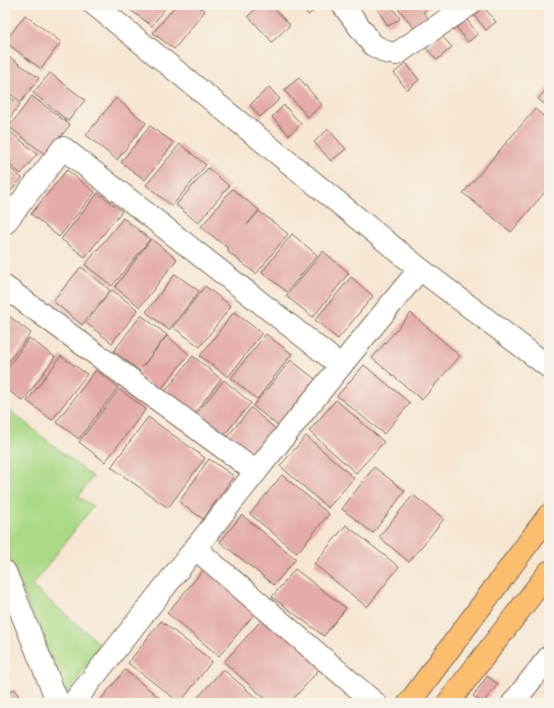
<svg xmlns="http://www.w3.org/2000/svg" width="554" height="708" font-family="Sriracha,sans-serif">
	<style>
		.green { fill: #abda87; stroke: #738252 }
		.building { fill: #e4aba9 }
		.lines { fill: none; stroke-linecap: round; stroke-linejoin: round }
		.minor-casing { stroke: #7c6c5d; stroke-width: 24 }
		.major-casing { stroke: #7c6c5d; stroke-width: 24 }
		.minor { stroke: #fff; stroke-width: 22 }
		.major { stroke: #fbbd6e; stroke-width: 22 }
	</style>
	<rect width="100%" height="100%" fill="#f7f3e8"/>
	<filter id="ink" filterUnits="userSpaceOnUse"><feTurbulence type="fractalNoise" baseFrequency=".025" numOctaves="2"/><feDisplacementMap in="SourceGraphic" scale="8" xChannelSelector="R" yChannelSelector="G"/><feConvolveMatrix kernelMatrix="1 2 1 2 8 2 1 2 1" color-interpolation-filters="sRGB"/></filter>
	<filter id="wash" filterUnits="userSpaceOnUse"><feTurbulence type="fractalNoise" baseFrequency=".012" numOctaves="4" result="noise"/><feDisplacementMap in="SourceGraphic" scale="16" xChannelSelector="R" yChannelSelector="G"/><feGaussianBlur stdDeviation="0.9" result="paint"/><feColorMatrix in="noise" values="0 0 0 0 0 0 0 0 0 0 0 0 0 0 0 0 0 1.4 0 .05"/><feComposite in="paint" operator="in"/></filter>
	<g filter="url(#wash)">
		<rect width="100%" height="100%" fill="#f6e6d2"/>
		<path class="green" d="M 5,407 L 93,477 L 78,497 L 93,506 L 32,586 L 101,645 L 64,698 L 5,545 Z"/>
		<g id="blocks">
			<path class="building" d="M 132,5 L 167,5 L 152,26 L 129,9 Z
				M 176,5 L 197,5 L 205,11 L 174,49 L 153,33 Z
				M 260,5 L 271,5 L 290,25 L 272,42 L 248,16 Z
				M 301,5 L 322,5 L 308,15 Z
				M 380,5 L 391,5 L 400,19 L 388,26 L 376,7 Z
				M 402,5 L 432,5 L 423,12 L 431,21 L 417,32 L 398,8 Z
				M 483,6 L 496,22 L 486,30 L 473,14 Z
				M 25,15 L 61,42 L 41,69 L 5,42 Z
				M 464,16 L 478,34 L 468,42 L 454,24 Z
				M 441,35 L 452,47 L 437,60 L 426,48 Z
				M 5,54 L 39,78 L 21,102 L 5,90 Z
				M 406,63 L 419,80 L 407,90 L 394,73 Z
				M 50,73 L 85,100 L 68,121 L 33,93 Z
				M 299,78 L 322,105 L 308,117 L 284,90 Z
				M 549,86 L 549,108 L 538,99 Z
				M 269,87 L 280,99 L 260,117 L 250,105 Z
				M 5,94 L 20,104 L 5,125 Z
				M 32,96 L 70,125 L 46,155 L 9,127 Z
				M 116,98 L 146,123 L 117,160 L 86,135 Z
				M 284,105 L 301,124 L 289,135 L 272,117 Z
				M 535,109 L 549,121 L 549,187 L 511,232 L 463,193 Z
				M 150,126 L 174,143 L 145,180 L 121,162 Z
				M 7,129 L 37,154 L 21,174 L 5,161 L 5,131 Z
				M 328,129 L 346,149 L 331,161 L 314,142 Z
				M 180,144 L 206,165 L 172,206 L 146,185 Z
				M 5,164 L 22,178 L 5,198 Z
				M 208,168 L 229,186 L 198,223 L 176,205 Z
				M 67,170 L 95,192 L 59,237 L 31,214 Z
				M 232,189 L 259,210 L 247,225 L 259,211 L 288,234 L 256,274 L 227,251 L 229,249 L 201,227 Z
				M 98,193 L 122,211 L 85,257 L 61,239 Z
				M 123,218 L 150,239 L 112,286 L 85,265 Z
				M 292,234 L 317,255 L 287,292 L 262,272 Z
				M 151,239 L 177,259 L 140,307 L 115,287 Z
				M 323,251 L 349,273 L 313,317 L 286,296 Z
				M 81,267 L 110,290 L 82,325 L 53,301 Z
				M 175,274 L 199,291 L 169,330 L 146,312 Z
				M 351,277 L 373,296 L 338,339 L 315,320 Z
				M 205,286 L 231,306 L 200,347 L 173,327 Z
				M 112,290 L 138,310 L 112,343 L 86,323 Z
				M 234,312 L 262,333 L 228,377 L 200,356 Z
				M 5,313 L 31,333 L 5,366 Z
				M 411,313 L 460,356 L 422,400 L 372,358 Z
				M 141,315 L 167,335 L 142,367 L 167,336 L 189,354 L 159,392 L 137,374 L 140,371 L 114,351 Z
				M 266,334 L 292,354 L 257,399 L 231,378 Z
				M 29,338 L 55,357 L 23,401 L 5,388 L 5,371 Z
				M 61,356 L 87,374 L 52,420 L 27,401 Z
				M 193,356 L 221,379 L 190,419 L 161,397 Z
				M 291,360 L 320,383 L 282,429 L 253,406 Z
				M 364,365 L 410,403 L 384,434 L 337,396 Z
				M 96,370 L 118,387 L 79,439 L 56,422 Z
				M 224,380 L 251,403 L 223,436 L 196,414 Z
				M 119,389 L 146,409 L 105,462 L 79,442 Z
				M 336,400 L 384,442 L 356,473 L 309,431 Z
				M 251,408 L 278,431 L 252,461 L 226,438 Z
				M 148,417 L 205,458 L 168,508 L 111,467 Z
				M 306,436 L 354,478 L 328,508 L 280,466 Z
				M 209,459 L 234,476 L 203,519 L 179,502 Z
				M 374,467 L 405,491 L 373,533 L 342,509 Z
				M 282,475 L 329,514 L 297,553 L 250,514 Z
				M 413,495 L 444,519 L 409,562 L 379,537 Z
				M 242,515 L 296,559 L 274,585 L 220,542 Z
				M 346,525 L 399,567 L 367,607 L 314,564 Z
				M 205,568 L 257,611 L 219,656 L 167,613 Z
				M 295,569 L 346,608 L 324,636 L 272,597 Z
				M 266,615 L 323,665 L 290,703 L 270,703 L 224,662 Z
				M 161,621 L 212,661 L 180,703 L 128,663 Z
				M 223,669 L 262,703 L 193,703 Z
				M 125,670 L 166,703 L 98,703 Z
				M 487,676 L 498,684 L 483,703 L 473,696 Z
				M 15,689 L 22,703 L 5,703 L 5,694 Z"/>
		</g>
	</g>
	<g filter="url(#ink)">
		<use href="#blocks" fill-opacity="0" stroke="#7c6c5d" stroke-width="1"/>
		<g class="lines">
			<g class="minor-casing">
				<path id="minor" d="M 95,5 L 420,269 L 549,367
					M 343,5 L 373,45 L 386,52 L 396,54 L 469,5
					M 5,223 L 63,148 L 340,365
					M 5,287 L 256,472
					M 196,549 L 375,703
					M 5,572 L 58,703
					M 73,703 C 188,558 301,412 420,269
					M 513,703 L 549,657"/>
			</g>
			<g class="major-casing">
				<path id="major" d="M 409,703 L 549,515
					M 448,703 L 549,572"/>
			</g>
			<use href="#minor" class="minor"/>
			<use href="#major" class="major"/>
		</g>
	</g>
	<rect width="554" height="708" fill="none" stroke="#f7f3e8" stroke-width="20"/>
</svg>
